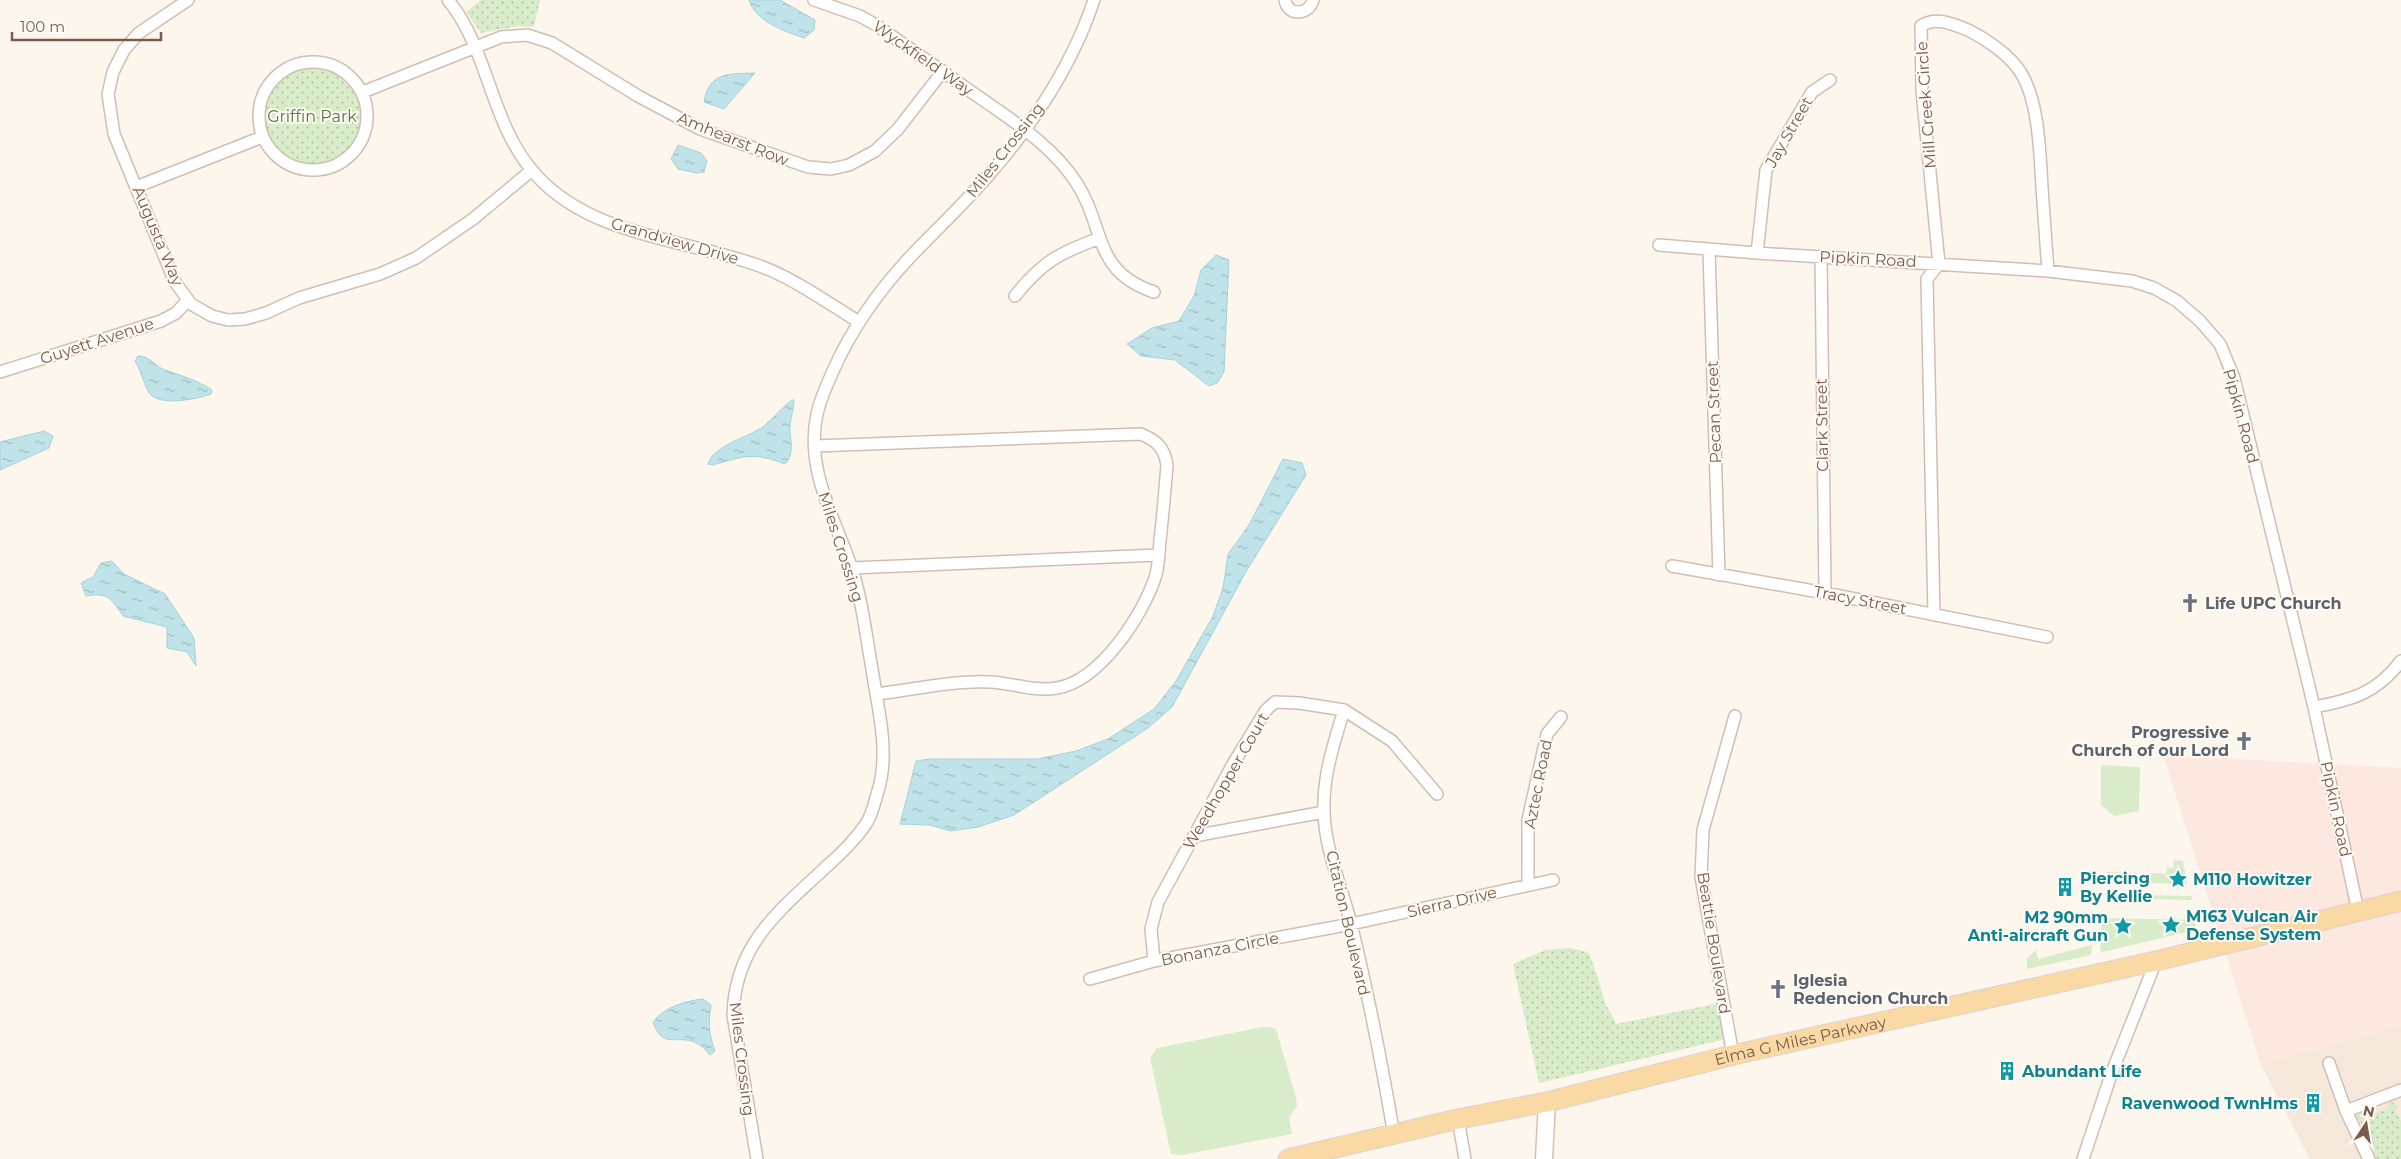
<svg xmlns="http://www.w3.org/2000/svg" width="2401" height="1159" font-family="Montserrat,sans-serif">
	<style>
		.residential { fill: #f5e8da }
		.commercial { fill: #fde8e0 }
		.green { fill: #d8ecc9 }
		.park { fill: url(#park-dots) }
		.water { fill: url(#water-ripples); stroke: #a5d3da }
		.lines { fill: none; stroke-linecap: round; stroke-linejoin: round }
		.street-casing { stroke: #d1beb0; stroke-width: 14 }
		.secondary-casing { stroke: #d6c0b0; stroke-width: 19 }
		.primary-casing { stroke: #dad1cd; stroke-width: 21 }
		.street { stroke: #fff; stroke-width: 11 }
		.secondary { stroke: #fff; stroke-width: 16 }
		.primary { stroke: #fbd9a5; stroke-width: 19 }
		.labels { text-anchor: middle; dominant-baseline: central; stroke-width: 4; stroke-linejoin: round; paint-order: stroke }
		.street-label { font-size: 16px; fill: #7a5c4d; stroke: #fffaf3 }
		.park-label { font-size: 16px; fill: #537a41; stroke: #fffaf3 }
		.worship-label { font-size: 16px; font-weight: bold; fill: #5b616d; stroke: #fffaf3; text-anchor: start }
		.culture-label { font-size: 16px; font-weight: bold; fill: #0d838f; stroke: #fffaf3; text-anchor: start }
	</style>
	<defs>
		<pattern id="park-dots" width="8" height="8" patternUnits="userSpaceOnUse" patternTransform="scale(1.25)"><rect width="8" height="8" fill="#d8ecc9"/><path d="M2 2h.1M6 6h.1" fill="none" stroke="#b4c2a5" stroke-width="1.8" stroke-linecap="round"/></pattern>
		<pattern id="water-ripples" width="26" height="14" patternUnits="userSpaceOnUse" patternTransform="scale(1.25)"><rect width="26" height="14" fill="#bfe3e8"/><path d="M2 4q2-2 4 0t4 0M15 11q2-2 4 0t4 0" fill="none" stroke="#a0bbbe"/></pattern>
	</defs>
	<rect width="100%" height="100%" fill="#fdf6ec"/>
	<path class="residential" d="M 2401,1025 L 2401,1159 L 2310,1159 L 2261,1065 Z"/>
	<path class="commercial" d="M 2163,755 L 2401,768 L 2401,1025 L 2261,1065 Z"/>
	<path class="green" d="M 2101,765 L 2140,767 L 2139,811 L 2114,816 L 2101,805 Z
		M 2174,860 L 2183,861 L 2187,884 L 2149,883 L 2149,873 L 2166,874 L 2167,868 L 2173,868 Z
		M 2107,872 L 2138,873 L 2138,882 L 2111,882 L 2108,880 Z
		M 2105,894 L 2191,896 L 2192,896 L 2191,900 L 2105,898 Z
		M 2102,918 L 2195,920 L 2196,930 L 2102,952 L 2100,949 Z
		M 2092,945 L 2091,955 L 2027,969 L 2027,958 L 2036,950 L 2038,959 Z
		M 1262,1027 L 1269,1027 L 1276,1029 L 1296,1097 L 1297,1106 L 1289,1117 L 1292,1134 L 1182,1155 L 1171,1154 L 1150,1058 L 1157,1048 Z"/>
	<path class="park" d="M 481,0 L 540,0 L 534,27 L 518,26 L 481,33 L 466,12 Z
		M262 116a50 50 0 1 1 100 0a50 50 0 1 1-100 0Z
		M 1570,948 L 1588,952 C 1596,968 1599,985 1605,1002 C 1608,1010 1613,1015 1616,1024 L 1720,1003 L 1726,1039 L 1539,1083 L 1513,964 L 1545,950 Z
		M 2391,1101 L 2398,1107 L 2394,1109 L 2401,1121 L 2401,1159 L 2377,1159 L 2356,1113 L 2363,1106 L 2367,1115 L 2389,1108 L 2388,1104 Z"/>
	<path class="water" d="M 749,0 L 780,0 L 815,20 L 814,30 L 804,38 C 784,31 756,22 749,0 Z
		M 755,73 L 724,109 L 704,102 C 709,71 730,74 755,73 Z
		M 678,145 L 701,153 L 707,161 L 704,172 L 697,173 L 678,169 L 671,159 Z
		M 1216,255 L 1229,260 L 1224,372 L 1217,383 L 1209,386 L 1175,360 L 1141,356 L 1127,344 L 1152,328 L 1179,321 L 1194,296 L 1201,270 Z
		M 138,356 C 151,356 154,366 165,370 C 182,376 197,380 212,390 L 211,394 C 197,399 156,408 148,391 C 143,381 141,371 135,361 Z
		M 792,400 L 794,400 C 794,409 791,416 790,425 C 789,438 796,453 785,464 C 753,452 745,456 713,465 L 708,464 C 713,445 748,438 764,426 C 774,418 782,407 792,400 Z
		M 44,431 L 53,436 L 49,448 L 0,470 L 0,442 Z
		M 1283,459 L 1302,463 L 1306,475 L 1247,570 L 1172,707 L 1148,728 L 1014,815 L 978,827 L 951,831 L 929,825 L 900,824 L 916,761 L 930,759 L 1037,759 L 1076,751 L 1108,739 L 1154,709 L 1176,681 L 1213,616 L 1223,588 L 1228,554 L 1249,525 Z
		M 112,561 L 124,574 L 165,594 L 194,638 L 196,666 L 187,652 L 167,648 L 167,627 L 123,616 C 111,599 109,592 86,596 L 81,583 L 93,577 L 101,563 Z
		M 703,999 L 711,1005 C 708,1021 709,1035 715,1051 L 710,1055 C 707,1052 703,1046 698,1044 C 678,1032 663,1052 653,1022 C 664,1007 685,1001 703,999 Z"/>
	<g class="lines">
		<g class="street-casing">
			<path id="street" d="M 188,0 L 139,33 L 124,50 L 113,72 L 108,94 L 114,134 L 175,282 L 191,304 L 212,316 L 228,320 L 245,319 L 266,313 L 299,298 L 380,274 L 416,258 L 473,219 L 532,170
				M 448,0 C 489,49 490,125 536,175 C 591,236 684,239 757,265 C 794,278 826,302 859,322
				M 814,0 L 860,16 L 876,25 C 909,48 941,70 973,93 C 1010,119 1051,144 1076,182 C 1106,228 1092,271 1154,292
				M 1285,0 C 1288,17 1309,15 1313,0
				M259 116a54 54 0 1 1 108 0a54 54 0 1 1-108 0Z
				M 363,92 L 501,37 L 527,35 L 552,43 L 638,96 L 700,129 L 808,167 L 831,169 L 849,165 L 875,151 L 898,129 L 943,71
				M 136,187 L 262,137
				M 1659,245 L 1757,253 L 2048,271 L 2132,281 L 2154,288 L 2177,301 L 2200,321 L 2220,344 L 2234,378 L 2314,707 L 2358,911
				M 1709,250 L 1719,575
				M 1757,253 L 1766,170 L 1812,92 L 1830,80
				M 1821,256 L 1825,593
				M 1015,296 C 1042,262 1059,253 1100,238
				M 0,372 L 161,321 L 176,313 L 188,300
				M 815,446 L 1141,434 C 1157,441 1164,447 1167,465 C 1165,490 1163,515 1160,540 C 1159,553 1159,566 1155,578 C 1142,616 1100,681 1057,688 C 1035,692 1012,683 990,682 C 954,680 912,690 876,694
				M 1672,566 L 1825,593 L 2047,637
				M 852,568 L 1158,555
				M 1934,615 L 1927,279 L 1939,264 L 1922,91 L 1921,26 C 1936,16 1953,24 1968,30 C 1986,39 2010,55 2021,73 C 2039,102 2040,154 2042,188 C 2044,216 2046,244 2048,271
				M 2314,707 C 2352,700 2377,693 2401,661
				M 1344,710 C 1334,743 1323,775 1324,810 C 1324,848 1342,887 1351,924 C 1368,993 1382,1065 1394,1135
				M 1194,836 L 1324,812
				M 1528,885 L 1528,820 L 1547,734 L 1561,717
				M 1154,961 L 1151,929 L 1158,902 L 1233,764 L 1266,710 L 1275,702 L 1299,703 L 1344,710 L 1392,741 L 1437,794
				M 1090,979 L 1154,961 L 1351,924 L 1553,880
				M 1733,1055 L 1701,877 L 1703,830 L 1735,716
				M 2329,1063 L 2346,1111 L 2369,1159
				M 2346,1111 L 2401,1090
				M 1458,1119 L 1465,1159
				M 757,1159 L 733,1015 C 735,944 779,911 826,867 C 841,854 855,840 866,824 C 872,815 875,801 878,791 C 890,752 878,709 872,669 C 866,635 862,599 851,566 C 834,517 805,468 817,414 C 820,399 827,385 833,371 C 852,328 880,289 912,255 C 939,227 968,200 993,170 C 1036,120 1073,63 1094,0
				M 2083,1159 L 2112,1072 L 2156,961"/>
		</g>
		<g class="secondary-casing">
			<path id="secondary" d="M 1544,1159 L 1547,1102"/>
		</g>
		<g class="primary-casing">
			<g id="primary">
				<path id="s1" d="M 1288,1159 L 1458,1119 L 1547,1102 L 1733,1055 L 2156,961 L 2401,901"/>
			</g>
		</g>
		<use href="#street" class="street"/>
		<use href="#secondary" class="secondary"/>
		<use href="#primary" class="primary"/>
	</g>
	<defs>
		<g id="church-bare" transform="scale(1.5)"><path d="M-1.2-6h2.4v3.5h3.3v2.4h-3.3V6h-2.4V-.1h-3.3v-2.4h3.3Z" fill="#6b7280" stroke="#fffaf3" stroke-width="2.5" paint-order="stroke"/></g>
		<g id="sight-bare" transform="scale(1.5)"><path d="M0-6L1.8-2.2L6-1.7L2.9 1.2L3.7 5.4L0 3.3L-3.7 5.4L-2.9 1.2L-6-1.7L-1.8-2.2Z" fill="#0f9aa8" stroke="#fffaf3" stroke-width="2.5" paint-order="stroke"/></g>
		<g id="building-bare" transform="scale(1.5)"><path d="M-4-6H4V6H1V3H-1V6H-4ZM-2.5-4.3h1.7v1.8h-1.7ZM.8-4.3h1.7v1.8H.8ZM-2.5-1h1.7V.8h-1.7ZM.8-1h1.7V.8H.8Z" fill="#0f9aa8" stroke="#fffaf3" stroke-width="2.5" paint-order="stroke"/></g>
	</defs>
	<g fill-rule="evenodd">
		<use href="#church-bare" x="2190" y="603"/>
		<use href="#church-bare" x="2244" y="741"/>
		<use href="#sight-bare" x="2178" y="879"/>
		<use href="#building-bare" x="2065" y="887"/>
		<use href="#sight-bare" x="2171" y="925"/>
		<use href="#sight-bare" x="2123" y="926"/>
		<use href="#church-bare" x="1778" y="989"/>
		<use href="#building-bare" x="2007" y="1071"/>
		<use href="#building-bare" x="2313" y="1103"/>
	</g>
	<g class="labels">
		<g class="street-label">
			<text transform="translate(923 58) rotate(35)">Wyckfield Way</text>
			<text transform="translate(1926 105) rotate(-94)">Mill Creek Circle</text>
			<text transform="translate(1789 132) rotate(-60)">Jay Street</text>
			<text transform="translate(733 139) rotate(22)">Amhearst Row</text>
			<text transform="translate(1005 150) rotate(-52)">Miles Crossing</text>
			<text transform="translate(158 236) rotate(67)">Augusta Way</text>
			<text transform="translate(675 241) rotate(16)">Grandview Drive</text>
			<text transform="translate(1868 259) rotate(3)">Pipkin Road</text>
			<text transform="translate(97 341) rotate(-18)">Guyett Avenue</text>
			<text transform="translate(1714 412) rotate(-92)">Pecan Street</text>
			<text transform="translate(2241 416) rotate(75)">Pipkin Road</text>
			<text transform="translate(1822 425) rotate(-91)">Clark Street</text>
			<text transform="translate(841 547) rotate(72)">Miles Crossing</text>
			<text transform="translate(1860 600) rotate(11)">Tracy Street</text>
			<text transform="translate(1226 781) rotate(-60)">Weedhopper Court</text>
			<text transform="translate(1538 784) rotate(-79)">Aztec Road</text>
			<text transform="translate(2336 809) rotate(78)">Pipkin Road</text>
			<text transform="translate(1452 902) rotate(-13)">Sierra Drive</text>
			<text transform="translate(1348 923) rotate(77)">Citation Boulevard</text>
			<text transform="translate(1714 943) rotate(81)">Beattie Boulevard</text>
			<text transform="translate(1220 949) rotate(-11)">Bonanza Circle</text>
			<text stroke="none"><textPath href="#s1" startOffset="526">Elma G Miles Parkway</textPath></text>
			<text transform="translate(742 1059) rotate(83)">Miles Crossing</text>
		</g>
		<g class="park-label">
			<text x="312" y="116">Griffin Park</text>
		</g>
		<g class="worship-label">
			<text x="2205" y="603">Life UPC Church</text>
			<text x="2229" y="732" text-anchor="end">Progressive<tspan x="2229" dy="18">Church of our Lord</tspan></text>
			<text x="1793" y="980">Iglesia<tspan x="1793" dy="18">Redencion Church</tspan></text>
		</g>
		<g class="culture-label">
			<text x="2080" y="878">Piercing<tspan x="2080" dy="18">By Kellie</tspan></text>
			<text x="2193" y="879">M110 Howitzer</text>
			<text x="2186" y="916">M163 Vulcan Air<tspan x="2186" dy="18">Defense System</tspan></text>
			<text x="2108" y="917" text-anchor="end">M2 90mm<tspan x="2108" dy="18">Anti-aircraft Gun</tspan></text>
			<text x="2022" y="1071">Abundant Life</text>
			<text x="2298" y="1103" text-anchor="end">Ravenwood TwnHms</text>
		</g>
	</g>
	<g transform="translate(2366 1124) rotate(12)" stroke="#fffaf3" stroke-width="4" paint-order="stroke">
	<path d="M0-4L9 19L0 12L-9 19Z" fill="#7a5c4d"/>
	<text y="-8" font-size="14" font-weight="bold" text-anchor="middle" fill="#7a5c4d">N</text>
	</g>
	<path d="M12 32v8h149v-8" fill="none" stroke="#7a5c4d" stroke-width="2.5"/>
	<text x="20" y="32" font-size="15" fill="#7a5c4d" stroke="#fffaf3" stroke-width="4" paint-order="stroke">100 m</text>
</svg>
